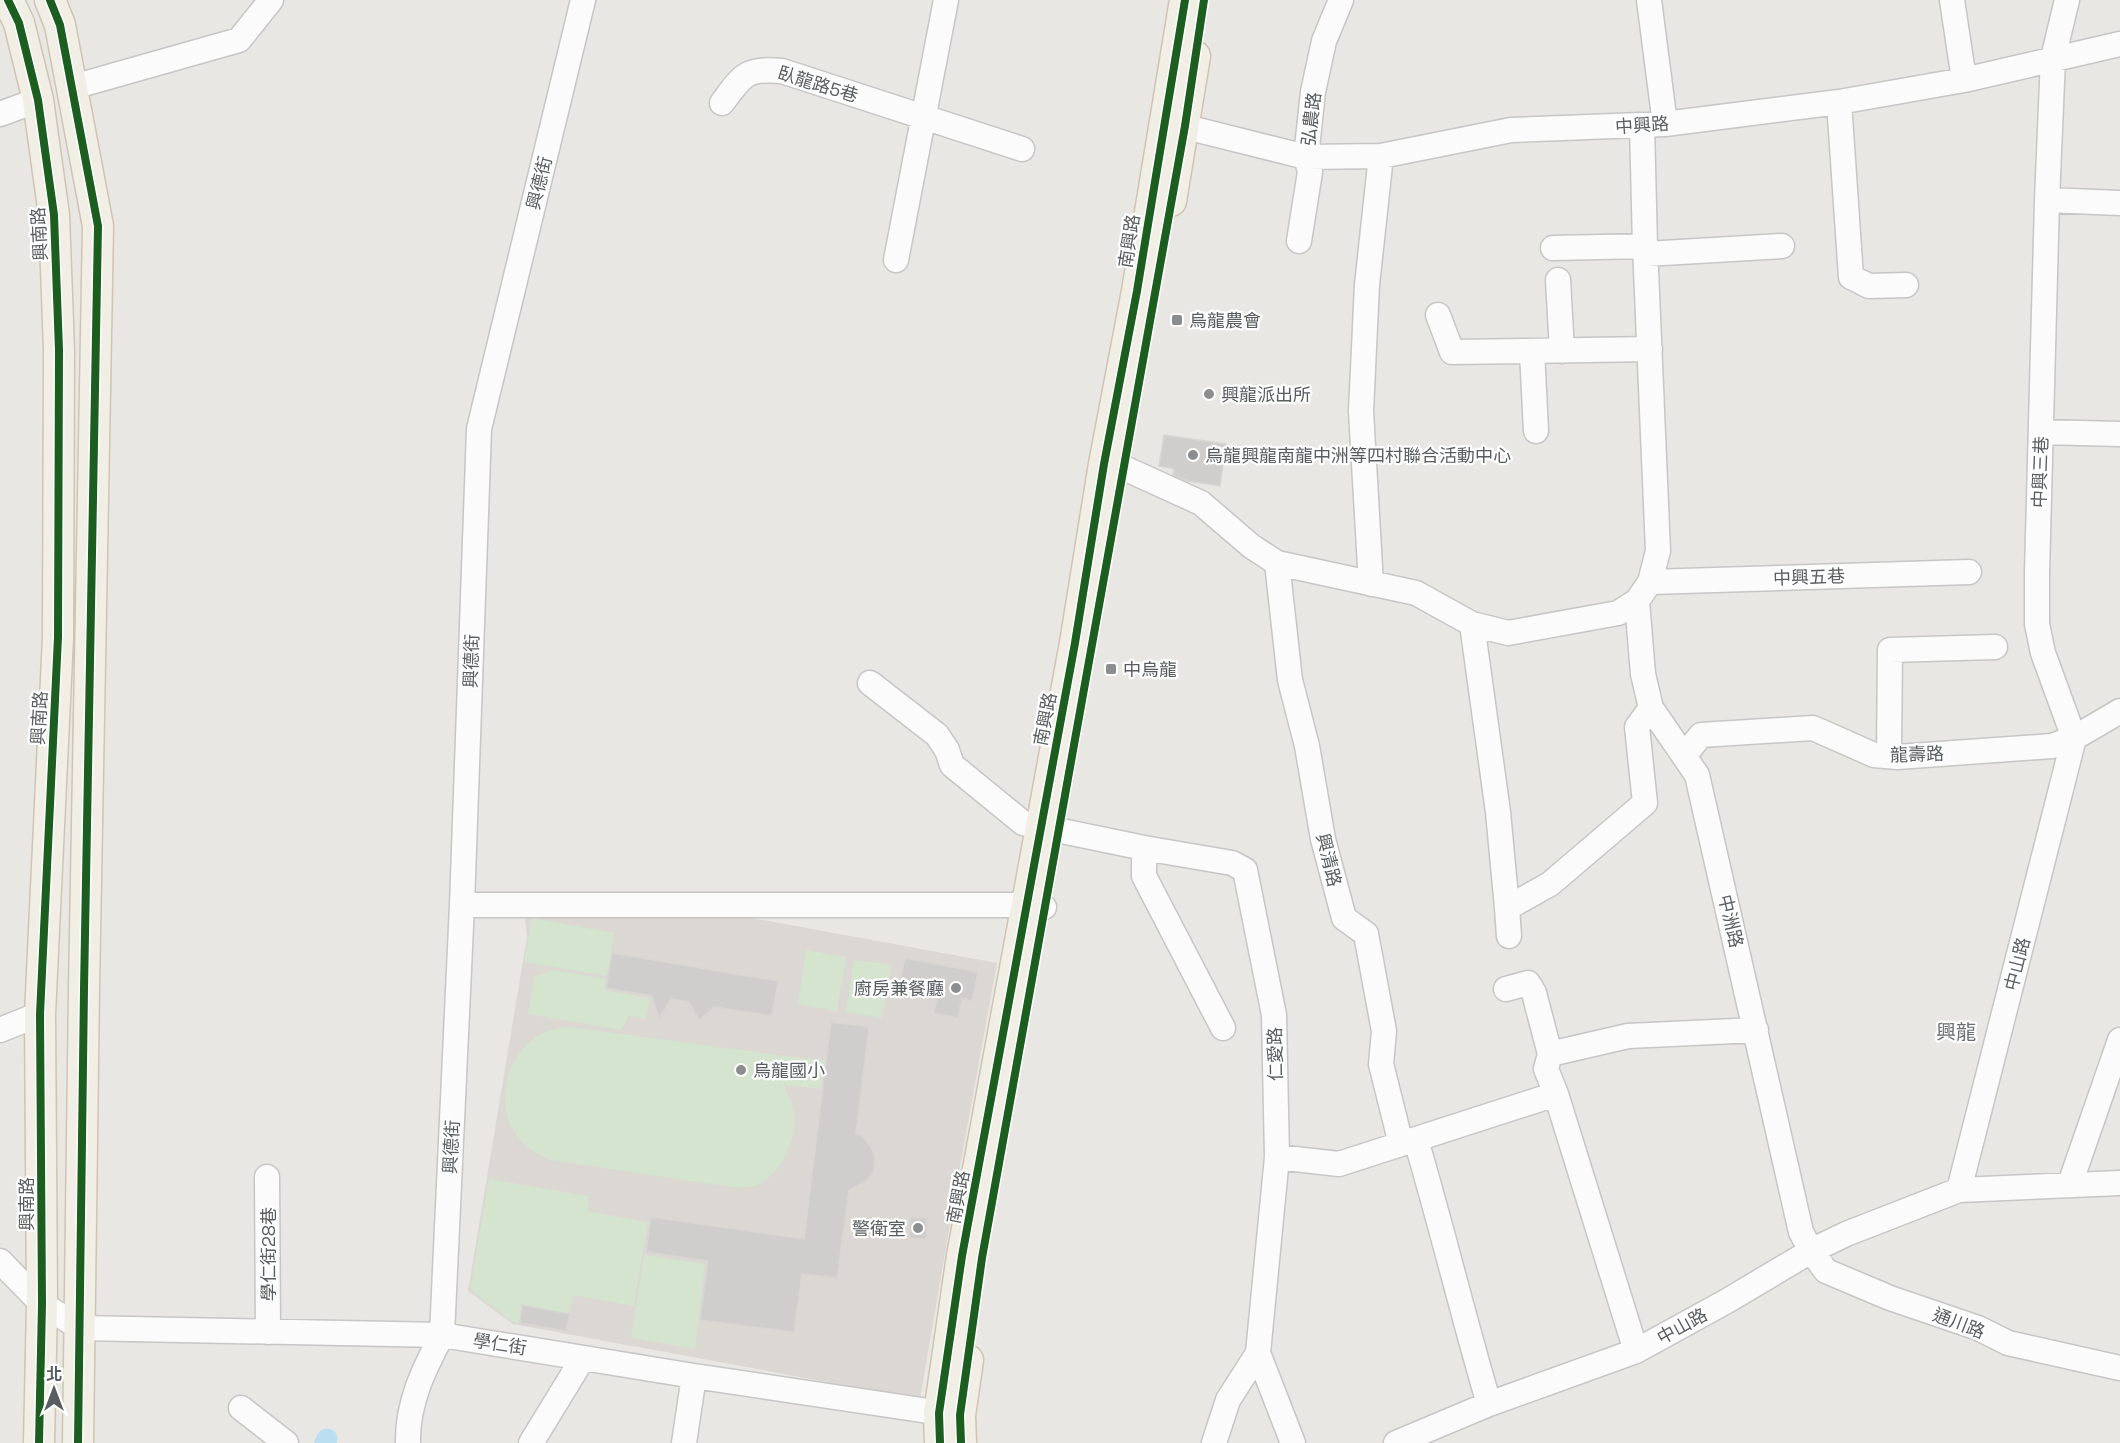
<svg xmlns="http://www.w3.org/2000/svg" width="2120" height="1443" font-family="'Space Grotesk','Noto Sans TC',sans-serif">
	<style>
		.education { fill: #dbd7d3 }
		.green { fill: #d4e4cf }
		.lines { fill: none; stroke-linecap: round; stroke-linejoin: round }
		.canal { stroke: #b9dff1; stroke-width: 21 }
		.building { fill: #cfcecc; stroke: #d8d6d2; stroke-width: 1.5 }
		.minor-casing { stroke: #c5c6c5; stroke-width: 27 }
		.major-casing { stroke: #cfc4b3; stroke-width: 33 }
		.minor { stroke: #fcfbfb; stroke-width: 24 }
		.major { stroke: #f1eee6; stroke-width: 30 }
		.cycleway-casing { stroke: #fff; stroke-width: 11 }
		.cycleway { stroke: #1b5e20; stroke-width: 8 }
		.poi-dot { fill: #8b8d8e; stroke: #fff; stroke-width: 2 }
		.labels { text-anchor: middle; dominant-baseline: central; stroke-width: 4.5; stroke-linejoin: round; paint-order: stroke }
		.street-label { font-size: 18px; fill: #595d60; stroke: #fff }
		.poi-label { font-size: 18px; fill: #595d60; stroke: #fff; text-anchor: start }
		.neighbourhood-label { font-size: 20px; fill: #6a6f72; stroke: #fff }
	</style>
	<rect width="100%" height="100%" fill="#e9e7e3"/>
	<path class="education" d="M 524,909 L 714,911 L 997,963 L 958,1177 L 920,1399 L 513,1324 L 468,1291 L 527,937 Z"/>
	<path class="green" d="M 532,918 L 614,933 L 607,976 L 524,962 Z
		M 806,950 L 846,957 L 837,1011 L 798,1004 Z
		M 854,960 L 891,965 L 882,1018 L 846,1012 Z
		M 553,970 L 606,979 L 605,990 L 650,998 L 646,1019 L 628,1016 L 622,1030 L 528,1014 L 535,976 Z
		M 569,1027 L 825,1061 L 821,1089 L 784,1085 C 787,1092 791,1099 793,1107 C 799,1136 784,1172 757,1185 C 752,1187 744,1187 738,1188 L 550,1160 C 542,1156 533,1152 526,1146 C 491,1115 502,1056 541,1034 C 550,1029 559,1028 569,1027 Z
		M 489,1179 L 589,1196 L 587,1211 L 648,1222 L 634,1306 L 573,1295 L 566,1331 L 513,1322 L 470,1289 Z
		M 644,1255 L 705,1264 L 695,1349 L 631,1338 Z"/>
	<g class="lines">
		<path class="canal" d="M 325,1443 L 327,1439"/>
	</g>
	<path class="building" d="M 1164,435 L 1226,444 L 1220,486 L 1188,481 L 1173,475 L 1174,469 L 1159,466 Z
		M 612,953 L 778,981 L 772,1016 L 715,1007 L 699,1020 L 689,1002 L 671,999 L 659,1019 L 652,996 L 606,988 Z
		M 905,958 L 978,972 L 972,1001 L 962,998 L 958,1018 L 934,1013 L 937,999 L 898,991 Z
		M 831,1022 L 869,1027 L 856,1133 L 864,1138 L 871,1147 L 874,1154 L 875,1164 L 873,1173 L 866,1181 L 849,1190 L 837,1278 L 802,1274 L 794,1332 L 700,1320 L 708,1261 L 646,1252 L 651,1217 L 804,1239 Z
		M 910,1217 L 927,1218 L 926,1239 L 909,1238 Z
		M 522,1305 L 570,1314 L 566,1331 L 520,1323 Z"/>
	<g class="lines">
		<g class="minor-casing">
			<path id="minor" d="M 1649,0 L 1665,124
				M 1952,0 L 1964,80
				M 73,87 L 239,40 L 271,0
				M 1839,102 L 1851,277 L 1869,286 L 1906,285
				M 722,103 C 743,75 745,68 782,71 L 1022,149
				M 0,114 L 38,100
				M 1166,122 L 1306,157 L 1381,156 L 1511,130 L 1665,124 L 1839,102 L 1964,80 L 2120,44
				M 2047,200 L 2120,203
				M 1299,241 L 1310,172 L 1306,157 L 1313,92 L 1324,41 L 1341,0
				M 1553,248 L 1645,246
				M 1646,254 L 1782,246
				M 896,260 L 946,0
				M 1558,280 L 1562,351
				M 1438,315 L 1452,352 L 1650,349
				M 1532,352 L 1536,431
				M 2041,432 L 2120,434
				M 1104,464 L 1124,468 L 1201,503 L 1251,546 L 1277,563 L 1416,593 L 1472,624 L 1508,633 L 1618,613 L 1637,601 L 1650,582 L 1658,551 L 1645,246 L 1642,125
				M 1277,563 L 1290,680 L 1307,746 L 1323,839 L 1344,918 L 1366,934 L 1384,1031 L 1381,1064 L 1401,1144
				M 1650,582 L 1969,572
				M 1371,584 L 1361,411 L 1367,285 L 1381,156
				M 1637,601 L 1643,674 L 1651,708 L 1697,775 L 1801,1232 L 1811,1251 L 1826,1271 L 1890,1298 L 1978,1328 L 2008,1343 L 2120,1368
				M 1472,624 L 1498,812 L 1507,908
				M 870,683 L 937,735 L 947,750 L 952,765 L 1023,823 L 1144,848 L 1232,863 L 1245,870 L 1274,1015 L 1277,1157 L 1258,1353 L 1293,1443
				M 1684,756 L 1701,735 L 1813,728 L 1874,755 L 1897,757 L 2052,746 L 2074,738 L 2120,711
				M 1889,756 L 1890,650 L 1995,647
				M 1144,848 L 1144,876 L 1223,1028
				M 462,905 L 1028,905 L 1044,907
				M 1509,936 L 1507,908 L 1550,884 L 1645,803 L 1637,727 L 1651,708
				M 1506,989 L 1528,983 L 1534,993 L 1550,1054 L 1546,1069 L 1556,1094 L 1636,1351
				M 0,1030 L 40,1014
				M 1550,1054 L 1628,1036 L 1756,1030
				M 1416,1140 C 1442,1228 1463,1316 1489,1404
				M 1277,1157 L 1339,1164 L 1556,1094
				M 267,1177 L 268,1332
				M 2070,1184 L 2120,1040
				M 1959,1190 L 2074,738 L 2043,653 L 2037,624 L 2037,572 L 2047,200 L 2053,58 L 2067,0
				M 0,1261 L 42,1304 L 80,1328 L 442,1335 L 694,1376 L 955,1415
				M 241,1408 L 286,1443
				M 408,1443 C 407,1403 424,1369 442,1335 L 462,905 L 479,429 L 583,0
				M 531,1443 L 583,1358
				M 684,1443 L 694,1376
				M 1214,1443 L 1228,1400 L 1258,1353
				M 1396,1443 L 1489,1404 L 1636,1351 L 1727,1301 L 1811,1251 L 1846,1234 L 1959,1190 L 2120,1183"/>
		</g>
		<g class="major-casing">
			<path id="major" d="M 8,0 L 19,23 L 38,100 L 54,215 L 59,350 L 58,637 L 40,1014 L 42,1304 L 39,1443
				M 50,0 L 60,25 L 98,226 L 84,989 L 78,1443
				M 1171,201 L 1195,56
				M 940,1443 L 939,1413 L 962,1256 L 1075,643 L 1104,464 L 1137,291 L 1185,0
				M 961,1443 L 960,1415 L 968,1360"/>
		</g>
		<use href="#minor" class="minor"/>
		<use href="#major" class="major"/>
		<g class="cycleway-casing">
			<path id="cycleway" d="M 8,0 L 19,23 L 38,100 L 54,215 L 59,350 L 58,637 L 40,1014 L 42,1304 L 39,1443
				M 50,0 L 60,25 L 98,226 L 84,989 L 78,1443
				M 940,1443 L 939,1413 L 962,1256 L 1075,643 L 1104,464 L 1137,291 L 1185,0
				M 961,1443 L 960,1415 L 982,1258 L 1185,126 L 1204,0"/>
		</g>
		<use href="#cycleway" class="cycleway"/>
	</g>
	<g class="poi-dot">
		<rect x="1171" y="314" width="12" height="12" rx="3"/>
		<circle cx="1209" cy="394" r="6"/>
		<circle cx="1193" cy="455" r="6"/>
		<rect x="1105" y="663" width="12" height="12" rx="3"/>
		<circle cx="956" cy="988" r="6"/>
		<circle cx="741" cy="1070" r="6"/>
		<circle cx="918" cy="1228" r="6"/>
	</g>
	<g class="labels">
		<g class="street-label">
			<text transform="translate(818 84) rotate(17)">臥龍路5巷</text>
			<text transform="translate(1311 119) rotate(-83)">弘農路</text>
			<text transform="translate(1642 125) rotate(-4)">中興路</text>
			<text transform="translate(539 183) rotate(-76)">興德街</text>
			<text transform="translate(39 234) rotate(-93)">興南路</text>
			<text transform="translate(1129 241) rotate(-81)">南興路</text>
			<text transform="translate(2040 472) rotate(-88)">中興三巷</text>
			<text transform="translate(1809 577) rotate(-2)">中興五巷</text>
			<text transform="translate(471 661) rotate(-88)">興德街</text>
			<text transform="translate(39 718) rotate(-87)">興南路</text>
			<text transform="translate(1045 719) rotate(-79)">南興路</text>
			<text transform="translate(1917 754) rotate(-2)">龍壽路</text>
			<text transform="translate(1329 860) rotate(76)">興清路</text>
			<text transform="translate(1731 921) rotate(77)">中洲路</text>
			<text transform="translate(2017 964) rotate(-76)">中山路</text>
			<text transform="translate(1275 1054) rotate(-91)">仁愛路</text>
			<text transform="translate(451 1147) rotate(-87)">興德街</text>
			<text transform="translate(958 1197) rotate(-79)">南興路</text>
			<text transform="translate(26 1204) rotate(-90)">興南路</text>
			<text transform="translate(268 1254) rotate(-90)">學仁街28巷</text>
			<text transform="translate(1959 1323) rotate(21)">通川路</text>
			<text transform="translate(1682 1326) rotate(-29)">中山路</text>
			<text transform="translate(500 1344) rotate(9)">學仁街</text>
		</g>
		<g class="poi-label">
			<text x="1189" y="320">烏龍農會</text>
			<text x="1221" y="394">興龍派出所</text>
			<text x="1205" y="455">烏龍興龍南龍中洲等四村聯合活動中心</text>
			<text x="1123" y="669">中烏龍</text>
			<text x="944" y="988" text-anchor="end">廚房兼餐廳</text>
			<text x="753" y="1070">烏龍國小</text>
			<text x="906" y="1228" text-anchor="end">警衛室</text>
		</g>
		<g class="neighbourhood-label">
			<text x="1956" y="1032">興龍</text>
		</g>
	</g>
	<g transform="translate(54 1389)" stroke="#ffffff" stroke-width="4.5" paint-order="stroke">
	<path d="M0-4.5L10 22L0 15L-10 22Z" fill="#595d60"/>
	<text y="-9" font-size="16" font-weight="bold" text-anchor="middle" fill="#595d60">北</text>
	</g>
</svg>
